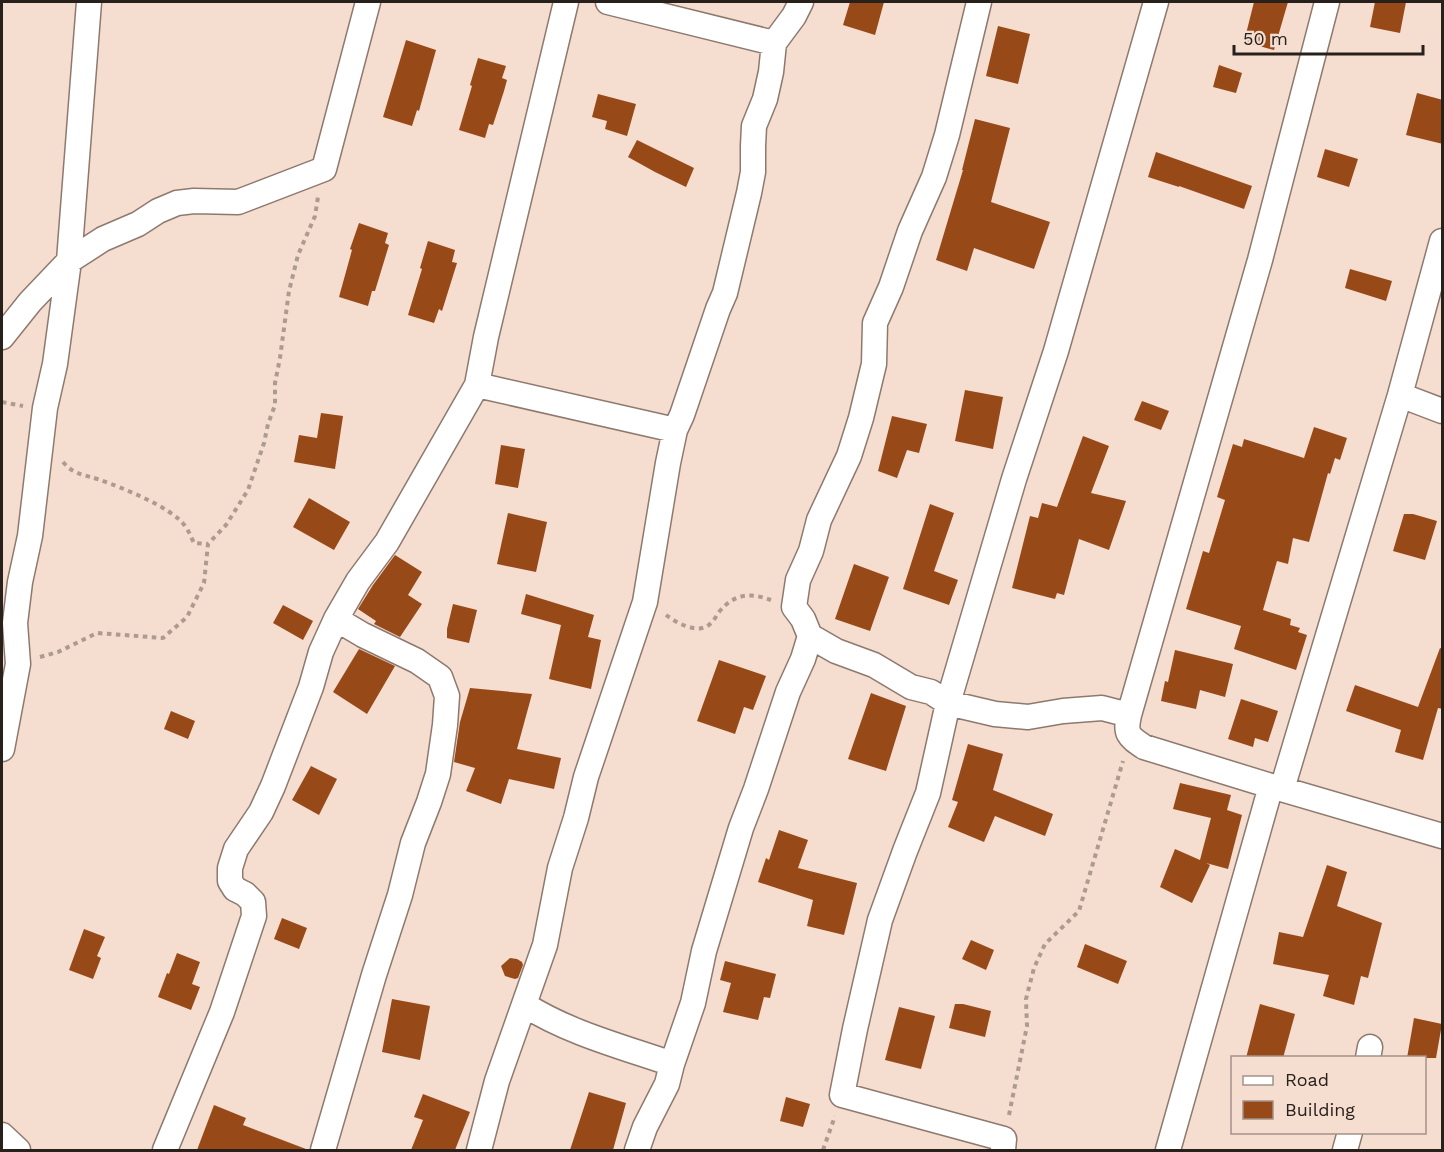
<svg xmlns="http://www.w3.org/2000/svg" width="1444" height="1152" font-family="'Work Sans',sans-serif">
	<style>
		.building { fill: #974918 }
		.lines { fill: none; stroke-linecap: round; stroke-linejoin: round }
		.minor-casing { stroke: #8e796e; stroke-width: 27 }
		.path { stroke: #ad9b90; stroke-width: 4; stroke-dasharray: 4.5 4.5; stroke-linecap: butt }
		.minor { stroke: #fff; stroke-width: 24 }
	</style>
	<rect width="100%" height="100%" fill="#f5ddd0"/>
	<path class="building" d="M 850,2 L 884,2 L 875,35 L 843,25 Z
		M 1254,2 L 1288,2 L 1274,50 L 1244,42 Z
		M 1375,2 L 1406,2 L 1400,33 L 1370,27 Z
		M 998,26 L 1030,34 L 1018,84 L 986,76 Z
		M 406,40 L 436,50 L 419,111 L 417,110 L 412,126 L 383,117 Z
		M 478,58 L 506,66 L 502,78 L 507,80 L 504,91 L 493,125 L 489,124 L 485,138 L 459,130 L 472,86 L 470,85 Z
		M 1219,65 L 1242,73 L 1236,93 L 1213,87 Z
		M 1417,93 L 1443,100 L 1443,144 L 1406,135 Z
		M 598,94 L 636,104 L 627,136 L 605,129 L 607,121 L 592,117 Z
		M 975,119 L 1010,128 L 991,202 L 1050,222 L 1034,269 L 974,248 L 967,271 L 936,260 L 963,170 L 962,170 Z
		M 637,140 L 694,168 L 686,187 L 655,172 L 628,157 Z
		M 1325,149 L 1358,159 L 1349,187 L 1317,177 Z
		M 1156,152 L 1252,186 L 1244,209 L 1179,186 L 1179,187 L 1148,177 Z
		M 359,223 L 388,233 L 385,243 L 389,245 L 375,291 L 372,291 L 368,306 L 339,297 L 352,250 L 350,249 Z
		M 428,241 L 455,250 L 452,262 L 457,263 L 442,311 L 439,309 L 434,323 L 408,315 L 422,269 L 420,268 Z
		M 1350,269 L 1392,281 L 1386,301 L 1345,288 Z
		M 965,390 L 1003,397 L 993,449 L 955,441 Z
		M 1142,401 L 1169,411 L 1161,430 L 1134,420 Z
		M 321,413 L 343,416 L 335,469 L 294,462 L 299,435 L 317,438 Z
		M 892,416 L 927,424 L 919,453 L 907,450 L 897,478 L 878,471 Z
		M 1314,427 L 1347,438 L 1340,460 L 1335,458 L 1330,474 L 1328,473 L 1309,542 L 1293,538 L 1288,564 L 1277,561 L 1263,610 L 1291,619 L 1290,625 L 1300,628 L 1298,632 L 1307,635 L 1296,670 L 1234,649 L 1241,626 L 1186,609 L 1203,551 L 1209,553 L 1225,500 L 1217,497 L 1233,444 L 1242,447 L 1244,439 L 1304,458 Z
		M 1083,436 L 1109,446 L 1091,493 L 1126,501 L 1109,550 L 1079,539 L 1064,595 L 1057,593 L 1055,599 L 1012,588 L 1030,516 L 1038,518 L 1042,503 L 1057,507 Z
		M 501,445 L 525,449 L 518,488 L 495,484 Z
		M 309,498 L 350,522 L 334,550 L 293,527 Z
		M 930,504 L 954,513 L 934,571 L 958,580 L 949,605 L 903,589 Z
		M 508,513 L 547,522 L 536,572 L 497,564 Z
		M 1404,514 L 1413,514 L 1437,521 L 1425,560 L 1393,551 Z
		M 395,555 L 422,572 L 408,595 L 422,604 L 400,637 L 374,624 L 376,621 L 358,609 L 373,585 Z
		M 854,564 L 889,577 L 870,631 L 835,619 Z
		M 526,594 L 594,615 L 588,637 L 601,640 L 591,689 L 549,679 L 561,625 L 521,614 Z
		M 453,604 L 477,610 L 469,643 L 447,638 L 447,629 Z
		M 283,605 L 313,621 L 303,640 L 273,623 Z
		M 1440,648 L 1443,649 L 1443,709 L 1438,708 L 1423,760 L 1395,752 L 1401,730 L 1346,711 L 1355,685 L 1418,707 Z
		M 359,649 L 395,666 L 367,714 L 333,692 Z
		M 1175,650 L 1233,664 L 1225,697 L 1200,690 L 1196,709 L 1161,701 L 1165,681 L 1168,682 Z
		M 719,660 L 766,676 L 753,710 L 744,707 L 735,734 L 697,721 Z
		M 470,688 L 532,694 L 517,749 L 561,758 L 554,789 L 509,779 L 501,804 L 466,791 L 475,768 L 454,762 L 460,722 Z
		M 871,693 L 906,706 L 886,771 L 848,759 Z
		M 1241,699 L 1278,711 L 1268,742 L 1255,738 L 1253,747 L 1228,739 Z
		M 171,711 L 195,721 L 188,739 L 164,729 Z
		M 968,744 L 1003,754 L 993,790 L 1053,814 L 1045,836 L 995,816 L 984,842 L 948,827 L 958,802 L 952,800 Z
		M 311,766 L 337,779 L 319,815 L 292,800 Z
		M 1180,783 L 1231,795 L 1227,810 L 1242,815 L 1228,869 L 1206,863 L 1210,865 L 1192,903 L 1160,887 L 1175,849 L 1200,860 L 1211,818 L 1173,809 Z
		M 779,830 L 808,840 L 798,868 L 857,883 L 844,935 L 807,926 L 813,900 L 758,882 L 766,858 L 769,860 Z
		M 1327,865 L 1347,872 L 1337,906 L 1382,923 L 1368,978 L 1361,976 L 1354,1005 L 1323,996 L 1329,975 L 1273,964 L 1279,932 L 1303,937 Z
		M 282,918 L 307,928 L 299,949 L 274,939 Z
		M 84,929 L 105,937 L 97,956 L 101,958 L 93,979 L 69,970 Z
		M 971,940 L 994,950 L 986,970 L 962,959 Z
		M 1085,944 L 1127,961 L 1118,984 L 1077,967 Z
		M 177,953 L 200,962 L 192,984 L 200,987 L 191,1010 L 158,997 L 167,973 L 169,974 Z
		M 510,958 L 517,959 L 522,962 L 523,965 L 518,978 L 515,979 L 505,976 L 501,966 Z
		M 725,961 L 776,974 L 770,998 L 764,997 L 758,1020 L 723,1012 L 731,983 L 720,980 Z
		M 392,999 L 430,1006 L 420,1060 L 382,1052 Z
		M 955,1004 L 963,1004 L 991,1011 L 985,1037 L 949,1028 Z
		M 1260,1004 L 1295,1014 L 1283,1058 L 1246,1058 Z
		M 899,1007 L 935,1016 L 921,1069 L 885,1060 Z
		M 1414,1018 L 1442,1024 L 1436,1058 L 1407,1058 Z
		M 589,1092 L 626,1103 L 613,1150 L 570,1150 Z
		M 423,1094 L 470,1112 L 455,1150 L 411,1150 L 423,1120 L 414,1117 Z
		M 786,1097 L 810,1104 L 803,1127 L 780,1121 Z
		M 214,1105 L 246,1118 L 243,1125 L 306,1149 L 306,1150 L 197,1150 Z"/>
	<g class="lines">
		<g class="minor-casing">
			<path id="minor" d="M 608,2 L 774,43 L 794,16 L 801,2
				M 2,337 L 30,302 L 69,261 L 103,239 L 138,224 L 158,211 L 177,203 L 194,201 L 238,202 L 324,169 L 368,2
				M 477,385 L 675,430
				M 1400,395 L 1442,411
				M 810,636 L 836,651 L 874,665 L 911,687 L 931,692 L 948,703 L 995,714 L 1028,717 L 1063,711 L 1102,708 L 1129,715 L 1260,260 L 1327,2
				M 1129,715 C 1125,734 1128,736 1144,747 L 1271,786 L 1442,836
				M 2,749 L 18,664 L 15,623 L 20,582 L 30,536 L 45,408 L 55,364 L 69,261 L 89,2
				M 1282,789 L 1400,395 L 1442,241
				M 525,1005 C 569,1033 623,1047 672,1064
				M 1368,1058 L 1370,1047
				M 2,1135 L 18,1150
				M 165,1150 L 222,1012 L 254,916 L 253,902 L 245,894 L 235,889 L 230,881 L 230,868 L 236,849 L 261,812 L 273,786 L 311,687 L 321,652 L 336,619 L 358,581 L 387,542 L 477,385 L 486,337 L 566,2
				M 323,1150 L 374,975 L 400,895 L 413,843 L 429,802 L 438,774 L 445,725 L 447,696 L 440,677 L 417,661 L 363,635 L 336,619
				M 479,1150 L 497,1081 L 545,945 L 560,868 L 576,818 L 586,777 L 645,602 L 668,463 L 675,430 L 682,415 L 718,309 L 725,293 L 749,193 L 753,172 L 753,146 L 754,126 L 765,99 L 771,72 L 774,43
				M 637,1150 L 645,1127 L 667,1084 L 672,1064 L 693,1003 L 704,951 L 741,828 L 756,789 L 788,692 L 803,659 L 810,636 L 803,619 L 794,607 L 798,580 L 811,551 L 819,520 L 849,456 L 861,418 L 874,364 L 875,323 L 891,287 L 910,231 L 934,177 L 947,135 L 979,2
				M 1003,1150 L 1004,1139 L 842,1095 L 855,1029 L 880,920 L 905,851 L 928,793 L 948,703 L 1014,479 L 1056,351 L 1156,2
				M 1168,1150 L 1271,786
				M 1345,1150 L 1350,1132"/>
		</g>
		<path class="path" d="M 2,402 L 23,406
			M 63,462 C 75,476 84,474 100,480 C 121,487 173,508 185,526 C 189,531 191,537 194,543 L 208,544
			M 666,615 C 677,623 698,635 710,624 C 714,621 716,616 719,612 C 734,594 749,592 771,600
			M 40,657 L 58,652 L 97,633 L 163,638 L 187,617 L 204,583 L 208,544 L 226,525 L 248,490 L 264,443 L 268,424 L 275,405 L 275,383 L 280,358 L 289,291 L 298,255 L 315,216 L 318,197
			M 1009,1115 L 1027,1026 L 1026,999 L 1034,968 L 1045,944 L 1079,911 L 1123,761
			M 823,1150 L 835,1116"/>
		<use href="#minor" class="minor"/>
	</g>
	<rect width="1444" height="1152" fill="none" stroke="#28201b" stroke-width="6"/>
	<rect x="1231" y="1056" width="195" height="78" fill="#f5ddd0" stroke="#a39188" stroke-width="1.5"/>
	<rect x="1243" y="1076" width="30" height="9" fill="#ffffff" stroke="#a39188" stroke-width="1.5"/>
	<text x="1285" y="1086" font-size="18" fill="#28201b">Road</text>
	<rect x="1243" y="1101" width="30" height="18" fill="#974918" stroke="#a39188" stroke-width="1.5"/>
	<text x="1285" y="1116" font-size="18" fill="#28201b">Building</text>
	<path d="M1234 45v9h189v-9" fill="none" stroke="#28201b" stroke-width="3"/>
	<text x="1243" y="45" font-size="18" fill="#28201b" stroke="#f5ddd0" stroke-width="4.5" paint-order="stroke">50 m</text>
</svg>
